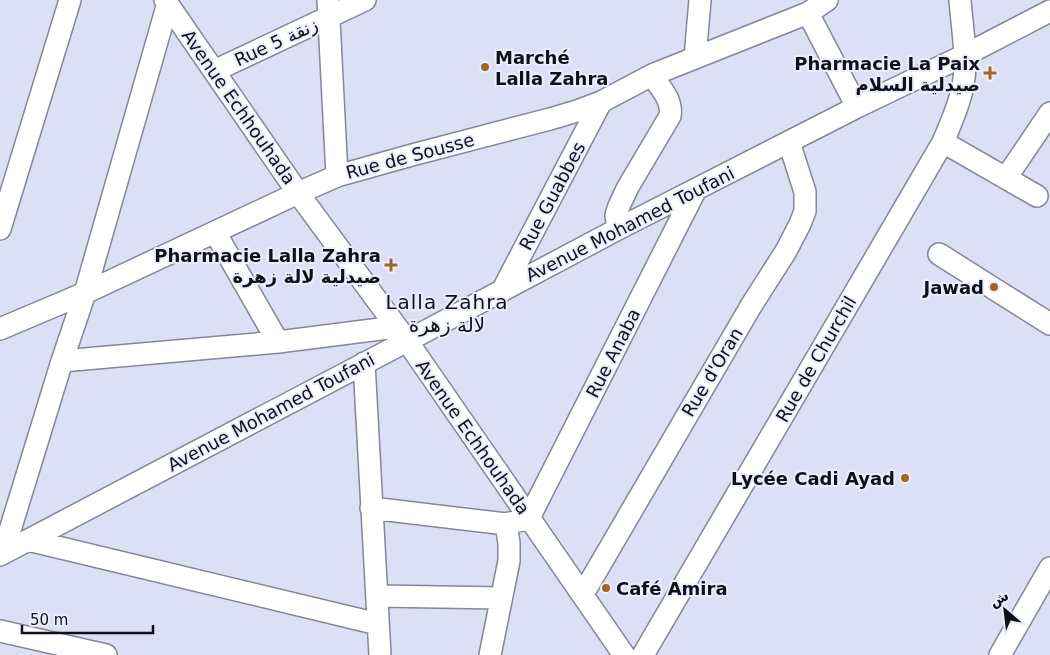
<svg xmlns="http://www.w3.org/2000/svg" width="1050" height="655" font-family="'DejaVu Sans',Cairo,sans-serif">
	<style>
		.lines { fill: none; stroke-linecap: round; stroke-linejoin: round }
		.minor-casing { stroke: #848699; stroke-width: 24 }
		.minor { stroke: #fff; stroke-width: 21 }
		.poi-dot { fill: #a16627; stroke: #ebedfe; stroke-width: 2 }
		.labels { text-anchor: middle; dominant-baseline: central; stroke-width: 4; stroke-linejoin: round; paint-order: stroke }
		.street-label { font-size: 18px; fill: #101118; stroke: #ebedfe }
		.poi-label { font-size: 18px; font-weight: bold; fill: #101118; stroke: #ebedfe; text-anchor: end }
		.quarter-label { font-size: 20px; letter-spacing: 1px; fill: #101118; stroke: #ebedfe }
	</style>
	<rect width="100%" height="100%" fill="#dddff4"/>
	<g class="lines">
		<g class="minor-casing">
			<path id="minor" d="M 165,0 L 298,193 L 407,341 L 624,655
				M 328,0 L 337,176
				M 808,13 L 857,107
				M 695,58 L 700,0
				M 214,71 L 365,0
				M 943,142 L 1037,196
				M 1006,178 L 1050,113
				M 0,229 L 70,0
				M 618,229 L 616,215 L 619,206 L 628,187 L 670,116 C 673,100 660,88 652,75
				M 215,232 L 278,342
				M 939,254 L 1050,324
				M 502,291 L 601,102
				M 0,329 L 85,293 L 298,193 L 337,176 L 412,155 L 550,119 L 577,111 L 601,102 L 652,75 L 808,13 L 827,0
				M 62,361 L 278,342 L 396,327
				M 364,363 L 380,655
				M 371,508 L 506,524 L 529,518 L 696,189
				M 28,540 L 378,624
				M 3,553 L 62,361 L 85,293 L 168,3
				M 0,555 L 407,341 L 618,229 L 857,107 L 965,55 L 1050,11
				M 583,594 L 751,306 L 786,251 L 800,224 L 805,211 L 805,192 L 789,142
				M 378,596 L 501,598
				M 0,631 L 106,655
				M 490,655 L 509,561 L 509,543 L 506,524
				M 643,655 L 943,142 C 951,123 959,106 963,86 C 968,58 962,28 960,0
				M 1000,655 L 1050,568"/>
		</g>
		<use href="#minor" class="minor"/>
	</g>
	<g class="poi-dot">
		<circle cx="485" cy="67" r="5"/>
		<path d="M987.5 65.5h5v5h5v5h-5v5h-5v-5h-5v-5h5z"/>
		<path d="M388.5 257.5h5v5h5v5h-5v5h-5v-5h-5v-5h5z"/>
		<circle cx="994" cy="287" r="5"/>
		<circle cx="905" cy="478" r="5"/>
		<circle cx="606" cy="588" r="5"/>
	</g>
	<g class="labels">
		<g class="street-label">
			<text transform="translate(276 42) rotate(-25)">Rue 5 زنقة</text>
			<text transform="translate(239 107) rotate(55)">Avenue Echhouhada</text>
			<text transform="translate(410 156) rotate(-15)">Rue de Sousse</text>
			<text transform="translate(552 196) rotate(-62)">Rue Guabbes</text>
			<text transform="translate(630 224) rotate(-27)">Avenue Mohamed Toufani</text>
			<text transform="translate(613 353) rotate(-63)">Rue Anaba</text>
			<text transform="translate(816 359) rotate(-60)">Rue de Churchil</text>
			<text transform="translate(712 372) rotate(-59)">Rue d'Oran</text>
			<text transform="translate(271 412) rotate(-28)">Avenue Mohamed Toufani</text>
			<text transform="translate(473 437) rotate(55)">Avenue Echhouhada</text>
		</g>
		<g class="poi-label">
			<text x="495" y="57" text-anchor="start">Marché<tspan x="495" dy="21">Lalla Zahra</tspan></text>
			<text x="980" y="63">Pharmacie La Paix<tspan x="980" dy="21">صيدلية السلام</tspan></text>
			<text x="381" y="255">Pharmacie Lalla Zahra<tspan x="381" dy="21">صيدلية لالة زهرة</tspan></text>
			<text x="984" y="287">Jawad</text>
			<text x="895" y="478">Lycée Cadi Ayad</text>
			<text x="616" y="588" text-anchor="start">Café Amira</text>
		</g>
		<g class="quarter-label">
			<text x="447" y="302">Lalla Zahra<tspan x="447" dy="23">لالة زهرة</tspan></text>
		</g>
	</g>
	<g transform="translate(1005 610) rotate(332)" stroke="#ebedfe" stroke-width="4" paint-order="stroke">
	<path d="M0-4L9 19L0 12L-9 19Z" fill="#101118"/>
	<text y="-8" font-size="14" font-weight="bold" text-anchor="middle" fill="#101118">ش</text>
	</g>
	<path d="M22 625v8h131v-8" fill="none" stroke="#101118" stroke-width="2.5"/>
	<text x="30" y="625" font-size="15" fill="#101118" stroke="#ebedfe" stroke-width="4" paint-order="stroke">50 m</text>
</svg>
